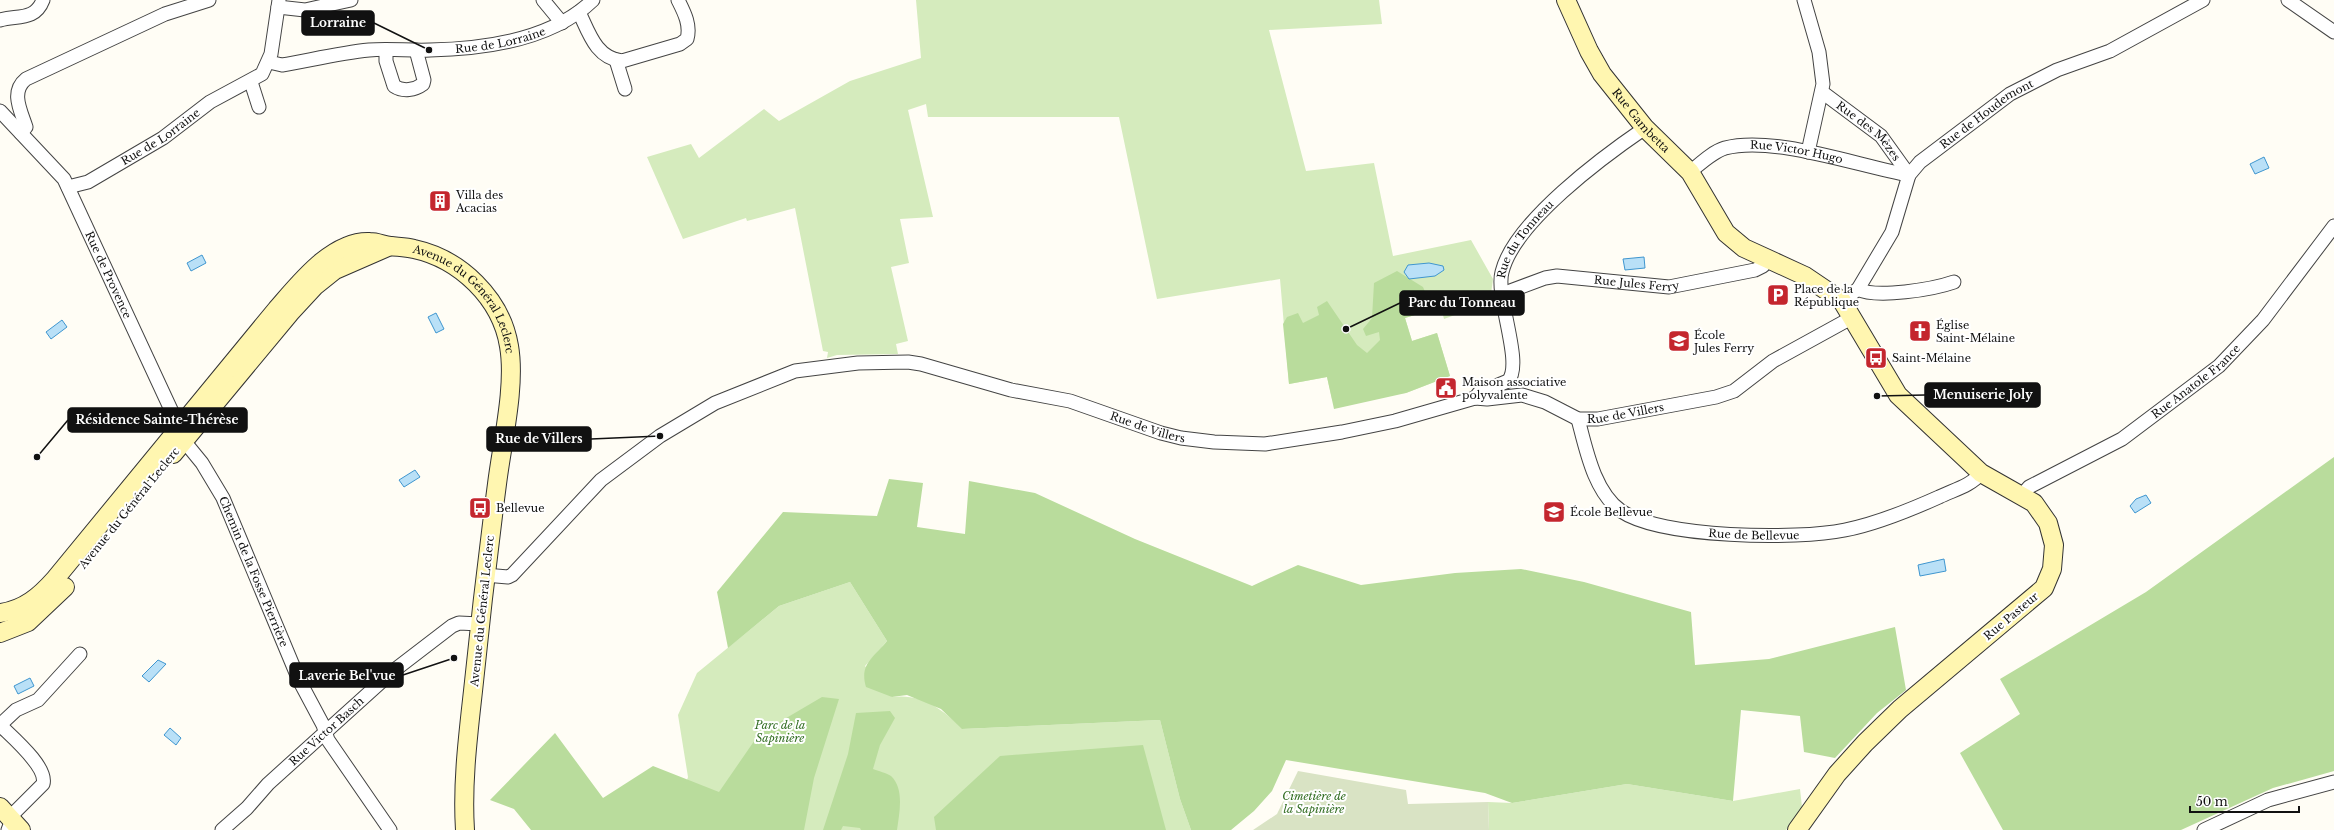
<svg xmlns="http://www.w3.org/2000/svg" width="2334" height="830" font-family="'Libre Baskerville',serif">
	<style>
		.green { fill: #d5ebbd }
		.forest { fill: #b9dc9c }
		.cemetery { fill: #d9e3c4 }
		.water { fill: #b9e0f7; stroke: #3f96cf }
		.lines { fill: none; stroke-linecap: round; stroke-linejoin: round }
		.street-casing { stroke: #444; stroke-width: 15 }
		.secondary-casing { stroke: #333; stroke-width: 20 }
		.street { stroke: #fff; stroke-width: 13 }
		.secondary { stroke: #fff6b0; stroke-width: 18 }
		.labels { text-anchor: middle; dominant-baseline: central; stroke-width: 4; stroke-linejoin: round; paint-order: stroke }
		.street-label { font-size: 11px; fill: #111; stroke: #fff }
		.poi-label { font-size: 11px; fill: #111; stroke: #fff; text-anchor: start }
		.park-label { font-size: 11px; font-style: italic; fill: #2f6b1f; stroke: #fff }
		.leader { fill: none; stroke: #111; stroke-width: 1.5 }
		.callout-dot { fill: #111; stroke: #fff; stroke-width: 1.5 }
		.callout { fill: #111; stroke: #111; stroke-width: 1.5 }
		.callout-label { font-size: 12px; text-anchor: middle; font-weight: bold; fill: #fff }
	</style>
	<rect width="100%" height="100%" fill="#fffdf5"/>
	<path class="green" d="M 916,0 L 1379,0 L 1382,24 L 1269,30 L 1306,171 L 1374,163 L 1393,256 L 1471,240 L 1493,279 L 1490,302 L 1444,319 L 1441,307 L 1405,318 L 1412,341 L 1437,333 L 1450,376 L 1406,393 L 1332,399 L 1327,377 L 1289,384 L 1280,279 L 1157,299 L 1119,117 L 928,117 L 926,104 L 908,110 L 933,217 L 900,219 L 909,263 L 891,267 L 908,341 L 896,344 L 898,354 L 837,355 L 827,358 L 828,352 L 823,351 L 795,208 L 747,221 L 746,218 L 683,239 L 647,157 L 691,144 L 699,158 L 764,109 L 779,121 L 850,81 L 921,58 Z
		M 850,582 L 887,641 L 865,666 L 892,697 C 922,693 942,709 963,729 L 1160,720 L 1180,799 L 1191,830 L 666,830 L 675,818 L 688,777 L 678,715 L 697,673 L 779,606 Z
		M 1627,784 L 1733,801 L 1800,789 L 1802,807 L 1786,830 L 1489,830 L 1488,802 L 1512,803 Z"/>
	<path class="forest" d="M 1397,271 L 1423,287 L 1429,301 L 1441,307 L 1405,318 L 1412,341 L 1437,333 L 1450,376 L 1406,393 L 1334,409 L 1327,377 L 1289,384 L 1283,324 L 1287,317 L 1298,313 L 1303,323 L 1319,315 L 1317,307 L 1327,301 L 1357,345 L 1367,353 L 1380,340 L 1379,332 L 1366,336 L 1363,329 L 1372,318 L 1374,283 Z
		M 2334,457 L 2334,771 L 2273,788 L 2181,830 L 2003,830 L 1960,753 L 2020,714 L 2000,679 L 2146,592 Z
		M 889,479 L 923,483 L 917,527 L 965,534 L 969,481 L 1035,493 L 1135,539 L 1252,586 L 1298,565 L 1361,585 L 1455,573 L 1521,569 L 1584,582 L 1691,612 L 1695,665 L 1769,659 L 1895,627 L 1906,690 L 1877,713 L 1835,758 L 1804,752 L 1800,716 L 1741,710 L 1733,801 L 1627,784 L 1512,803 L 1485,793 L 1286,760 L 1272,791 L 1254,811 L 1231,830 L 1191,830 L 1180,799 L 1160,720 L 962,729 L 941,709 L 907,695 L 892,697 L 866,687 C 859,664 874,657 887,641 L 850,582 L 779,606 L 728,648 L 717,592 L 783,512 L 877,516 Z
		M 822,697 L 839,699 L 814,778 L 804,830 L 531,830 L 514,809 L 490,800 L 555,733 L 603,798 L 653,766 L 719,792 L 759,734 Z
		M 890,711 L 895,718 L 880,745 L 873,769 C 878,771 887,773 891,776 C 905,789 899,814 897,830 L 861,830 L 860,828 L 843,826 L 841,830 L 823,830 L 848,754 L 856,713 Z
		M 1143,745 L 1166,830 L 936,830 L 934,817 L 1000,756 Z"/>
	<path class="cemetery" d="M 1298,771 L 1406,790 L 1408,804 L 1488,802 L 1489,830 L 1253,830 L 1277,814 Z"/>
	<path class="water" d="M 2264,157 L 2269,168 L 2255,174 L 2250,164 Z
		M 202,255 L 206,263 L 191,271 L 187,263 Z
		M 1644,257 L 1645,268 L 1625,270 L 1623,259 Z
		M 1429,263 L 1443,266 L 1444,270 L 1435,276 L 1409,279 L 1404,272 L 1408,265 Z
		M 436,313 L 444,329 L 436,333 L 428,317 Z
		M 62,320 L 67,327 L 51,339 L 46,332 Z
		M 415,470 L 420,477 L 404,487 L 399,480 Z
		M 2146,495 L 2151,503 L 2135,513 L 2130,506 L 2136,499 Z
		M 1944,559 L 1946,571 L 1920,576 L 1918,565 Z
		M 158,660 L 166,664 L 149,682 L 142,676 Z
		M 30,678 L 34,686 L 18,694 L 14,686 Z
		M 170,728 L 181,738 L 176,745 L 164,735 Z"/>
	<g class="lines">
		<g class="street-casing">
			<g id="street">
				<path d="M 543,0 L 562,23"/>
				<path d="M 1804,0 L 1819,52 L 1823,84 L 1808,152"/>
				<path d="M 2288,0 L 2334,32"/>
				<path d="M 278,7 L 305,10 L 351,0"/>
				<path d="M 579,12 C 589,33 596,58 622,61 L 680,44 L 687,39 C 691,25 684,12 678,0"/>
				<path d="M 0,20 C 17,15 35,21 43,0"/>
				<path d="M 386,50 L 386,61 L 394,86 C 403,92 415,90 423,84 L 424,80 L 416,50"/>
				<path d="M 616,60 L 625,89"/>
				<path id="s1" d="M 269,62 L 282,65 C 311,60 340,53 369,50 C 389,48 410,51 430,50 C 485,49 552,40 593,0"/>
				<path d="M 251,82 L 259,107"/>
				<path id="s2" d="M 1822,92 L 1881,136 L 1909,175"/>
				<path id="s3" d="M 0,111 L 64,179 L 179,427"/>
				<path d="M 21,133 L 26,127 C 21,111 10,92 26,79 L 165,14 L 209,0"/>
				<path id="s4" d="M 1690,172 C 1700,164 1712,152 1725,148 C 1773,135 1858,166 1909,175"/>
				<path id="s5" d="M 68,187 L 88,182 L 163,138 L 210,102 L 262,74 L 271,54 L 279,0"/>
				<path d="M 1858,289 C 1876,299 1934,289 1954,282"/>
				<path id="s6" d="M 1502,294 L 1545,278 L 1557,276 L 1669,287 L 1755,270 L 1763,266 L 1766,258"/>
				<path id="s7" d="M 1842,301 L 1858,289 L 1892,232 L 1909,175 L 1920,162 L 2010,94 L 2057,70 L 2110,51 L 2203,0"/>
				<path id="s8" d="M 1475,398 L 1479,393 L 1508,381 C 1524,364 1495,297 1502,272 C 1514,222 1604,156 1645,128"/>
				<path id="s9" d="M 1578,419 C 1586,449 1594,492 1621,511 C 1661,538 1797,540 1845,530 C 1876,524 1910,510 1939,497 C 1953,490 1971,486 1981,473"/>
				<path id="s10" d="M 184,441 L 202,463 L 223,498 L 299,680 L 323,725 L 328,740 L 390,830"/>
				<path id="s11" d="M 2022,495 L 2029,487 L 2122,439 L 2219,366 L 2263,320 L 2334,226"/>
				<path id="s12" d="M 485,575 L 508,577 L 512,575 L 601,480 L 660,436 L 715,403 L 795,371 L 858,363 L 908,362 L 921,364 L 1011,390 L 1070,401 L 1161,433 L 1181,438 L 1214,442 L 1265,444 L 1342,432 L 1395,421 L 1475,398 L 1487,399 L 1522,395 L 1545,402 L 1578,419 L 1598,419 L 1716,397 L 1734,391 L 1773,361 L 1853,317"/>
				<path d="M 0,725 C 12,737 48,767 43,784 L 15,812 L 8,830"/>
				<path d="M 0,725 L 16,710 L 38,700 L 80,654"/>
				<path id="s13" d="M 222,830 L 247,808 L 268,784 L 392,672 L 452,626 L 459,623 L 480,624"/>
				<path d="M 2204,830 L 2268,800 L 2334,782"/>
			</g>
		</g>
		<g class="secondary-casing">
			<g id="secondary">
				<path id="s14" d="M 1566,0 L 1589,51 L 1602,74 L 1645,128 L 1690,172 L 1726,233 L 1744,248 L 1805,276 L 1842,301 L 1898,395 L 1981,473 L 2034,503 L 2048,523 L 2054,545 L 2052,569 L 2044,588 L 1900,709 L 1865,743 L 1837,774 L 1797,830"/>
				<path d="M 173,454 L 290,313 L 315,286 L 335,270 L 390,246"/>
				<path id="s15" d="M 0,613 C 24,610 40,596 55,579 L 276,310 C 298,285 332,240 370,242 C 377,242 383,245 390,246 C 398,247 406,247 414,249 C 460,259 501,298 509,346 C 516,386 502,443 497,484 C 488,553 480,622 473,691 C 468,736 462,784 465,830"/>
				<path d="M 0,633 L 28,622 L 65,587"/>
				<path d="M 0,807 L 21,830"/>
			</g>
		</g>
		<use href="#street" class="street"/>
		<use href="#secondary" class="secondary"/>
	</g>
	<defs>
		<g id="building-square" transform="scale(1.15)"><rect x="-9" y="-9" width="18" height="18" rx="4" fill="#c4262e" stroke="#fff"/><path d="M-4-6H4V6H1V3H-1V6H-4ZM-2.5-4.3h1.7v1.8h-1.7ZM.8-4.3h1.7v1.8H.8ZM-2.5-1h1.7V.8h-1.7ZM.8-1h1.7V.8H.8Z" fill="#fff"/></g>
		<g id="parking-square" transform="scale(1.15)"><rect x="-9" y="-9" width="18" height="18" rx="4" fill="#c4262e" stroke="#fff"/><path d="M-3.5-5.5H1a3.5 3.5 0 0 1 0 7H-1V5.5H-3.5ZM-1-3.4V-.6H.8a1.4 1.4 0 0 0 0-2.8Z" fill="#fff"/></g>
		<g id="church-square" transform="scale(1.15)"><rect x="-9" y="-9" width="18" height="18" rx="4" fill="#c4262e" stroke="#fff"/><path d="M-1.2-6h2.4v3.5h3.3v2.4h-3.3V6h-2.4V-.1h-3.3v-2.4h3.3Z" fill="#fff"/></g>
		<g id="school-square" transform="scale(1.15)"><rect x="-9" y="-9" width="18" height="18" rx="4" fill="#c4262e" stroke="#fff"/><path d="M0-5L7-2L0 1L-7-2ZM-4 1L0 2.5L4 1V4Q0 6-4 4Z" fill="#fff"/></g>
		<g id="bus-square" transform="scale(1.15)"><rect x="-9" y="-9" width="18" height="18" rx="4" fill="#c4262e" stroke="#fff"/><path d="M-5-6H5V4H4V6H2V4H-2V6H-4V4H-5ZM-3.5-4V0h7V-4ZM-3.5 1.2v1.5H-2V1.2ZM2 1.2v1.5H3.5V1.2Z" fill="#fff"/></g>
		<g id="civic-square" transform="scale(1.15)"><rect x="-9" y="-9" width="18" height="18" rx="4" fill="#c4262e" stroke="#fff"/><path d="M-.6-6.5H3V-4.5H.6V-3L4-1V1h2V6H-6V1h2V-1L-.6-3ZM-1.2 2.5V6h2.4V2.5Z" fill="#fff"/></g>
	</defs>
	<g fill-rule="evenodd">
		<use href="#building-square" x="440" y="201"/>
		<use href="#parking-square" x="1778" y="295"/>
		<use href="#church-square" x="1920" y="331"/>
		<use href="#school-square" x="1679" y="341"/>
		<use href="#bus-square" x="1876" y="358"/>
		<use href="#civic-square" x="1446" y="388"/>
		<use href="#bus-square" x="480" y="508"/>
		<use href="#school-square" x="1554" y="512"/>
	</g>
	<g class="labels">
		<g class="street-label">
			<text stroke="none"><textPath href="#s1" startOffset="234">Rue de Lorraine</textPath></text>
			<text stroke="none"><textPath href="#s7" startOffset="245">Rue de Houdemont</textPath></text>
			<text stroke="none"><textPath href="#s14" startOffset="143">Rue Gambetta</textPath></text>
			<text stroke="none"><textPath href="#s2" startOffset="61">Rue des Mèzes</textPath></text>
			<text stroke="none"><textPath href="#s5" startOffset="106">Rue de Lorraine</textPath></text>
			<text stroke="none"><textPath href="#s4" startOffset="115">Rue Victor Hugo</textPath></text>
			<text stroke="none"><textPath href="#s8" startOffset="189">Rue du Tonneau</textPath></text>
			<text stroke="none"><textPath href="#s3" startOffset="199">Rue de Provence</textPath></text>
			<text stroke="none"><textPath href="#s6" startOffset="138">Rue Jules Ferry</textPath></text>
			<text stroke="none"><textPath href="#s15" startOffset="654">Avenue du Général Leclerc</textPath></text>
			<text stroke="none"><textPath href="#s11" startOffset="209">Rue Anatole France</textPath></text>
			<text stroke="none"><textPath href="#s12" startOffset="1235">Rue de Villers</textPath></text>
			<text stroke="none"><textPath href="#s12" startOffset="744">Rue de Villers</textPath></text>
			<text transform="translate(129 508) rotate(-51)">Avenue du Général Leclerc</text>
			<text stroke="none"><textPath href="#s9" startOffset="240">Rue de Bellevue</textPath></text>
			<text stroke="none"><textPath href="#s10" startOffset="149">Chemin de la Fosse Pierrière</textPath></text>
			<text transform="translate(482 611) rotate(-84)">Avenue du Général Leclerc</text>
			<text transform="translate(2011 616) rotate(-40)">Rue Pasteur</text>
			<text stroke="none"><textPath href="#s13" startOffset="144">Rue Victor Basch</textPath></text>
		</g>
		<g class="poi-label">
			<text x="456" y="195">Villa des<tspan x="456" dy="13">Acacias</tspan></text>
			<text x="1794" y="289">Place de la<tspan x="1794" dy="13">République</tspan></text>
			<text x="1936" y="325">Église<tspan x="1936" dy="13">Saint-Mélaine</tspan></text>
			<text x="1694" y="335">École<tspan x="1694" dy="13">Jules Ferry</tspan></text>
			<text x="1892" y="358">Saint-Mélaine</text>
			<text x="1462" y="382">Maison associative<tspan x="1462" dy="13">polyvalente</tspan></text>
			<text x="496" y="508">Bellevue</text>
			<text x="1570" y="512">École Bellevue</text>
		</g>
		<g class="park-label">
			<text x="780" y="725">Parc de la<tspan x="780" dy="13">Sapinière</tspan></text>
			<text x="1314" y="796">Cimetière de<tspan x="1314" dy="13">la Sapinière</tspan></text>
		</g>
	</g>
	<path class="leader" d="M429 50L374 23M1346 329L1400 303M1877 396L1925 395M37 457L68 420M660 436L591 439M454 658L403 675"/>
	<g class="callout-dot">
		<circle cx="429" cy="50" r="4"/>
		<circle cx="1346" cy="329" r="4"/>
		<circle cx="1877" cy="396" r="4"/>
		<circle cx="37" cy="457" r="4"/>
		<circle cx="660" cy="436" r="4"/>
		<circle cx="454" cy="658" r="4"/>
	</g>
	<g class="callout">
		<rect x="302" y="11" width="72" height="24" rx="4"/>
		<rect x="1400" y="291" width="124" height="24" rx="4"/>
		<rect x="1925" y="383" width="115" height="24" rx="4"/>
		<rect x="68" y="408" width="179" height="24" rx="4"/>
		<rect x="487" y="427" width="104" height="24" rx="4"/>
		<rect x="290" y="663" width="113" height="24" rx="4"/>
	</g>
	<g class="callout-label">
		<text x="338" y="27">Lorraine</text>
		<text x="1462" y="307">Parc du Tonneau</text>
		<text x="1983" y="399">Menuiserie Joly</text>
		<text x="157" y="424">Résidence Sainte-Thérèse</text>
		<text x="539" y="443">Rue de Villers</text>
		<text x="347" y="680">Laverie Bel'vue</text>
	</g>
	<path d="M2190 806v6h109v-6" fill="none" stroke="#111111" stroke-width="2"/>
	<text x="2196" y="806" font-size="12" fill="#111111" stroke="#ffffff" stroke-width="3" paint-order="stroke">50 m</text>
</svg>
